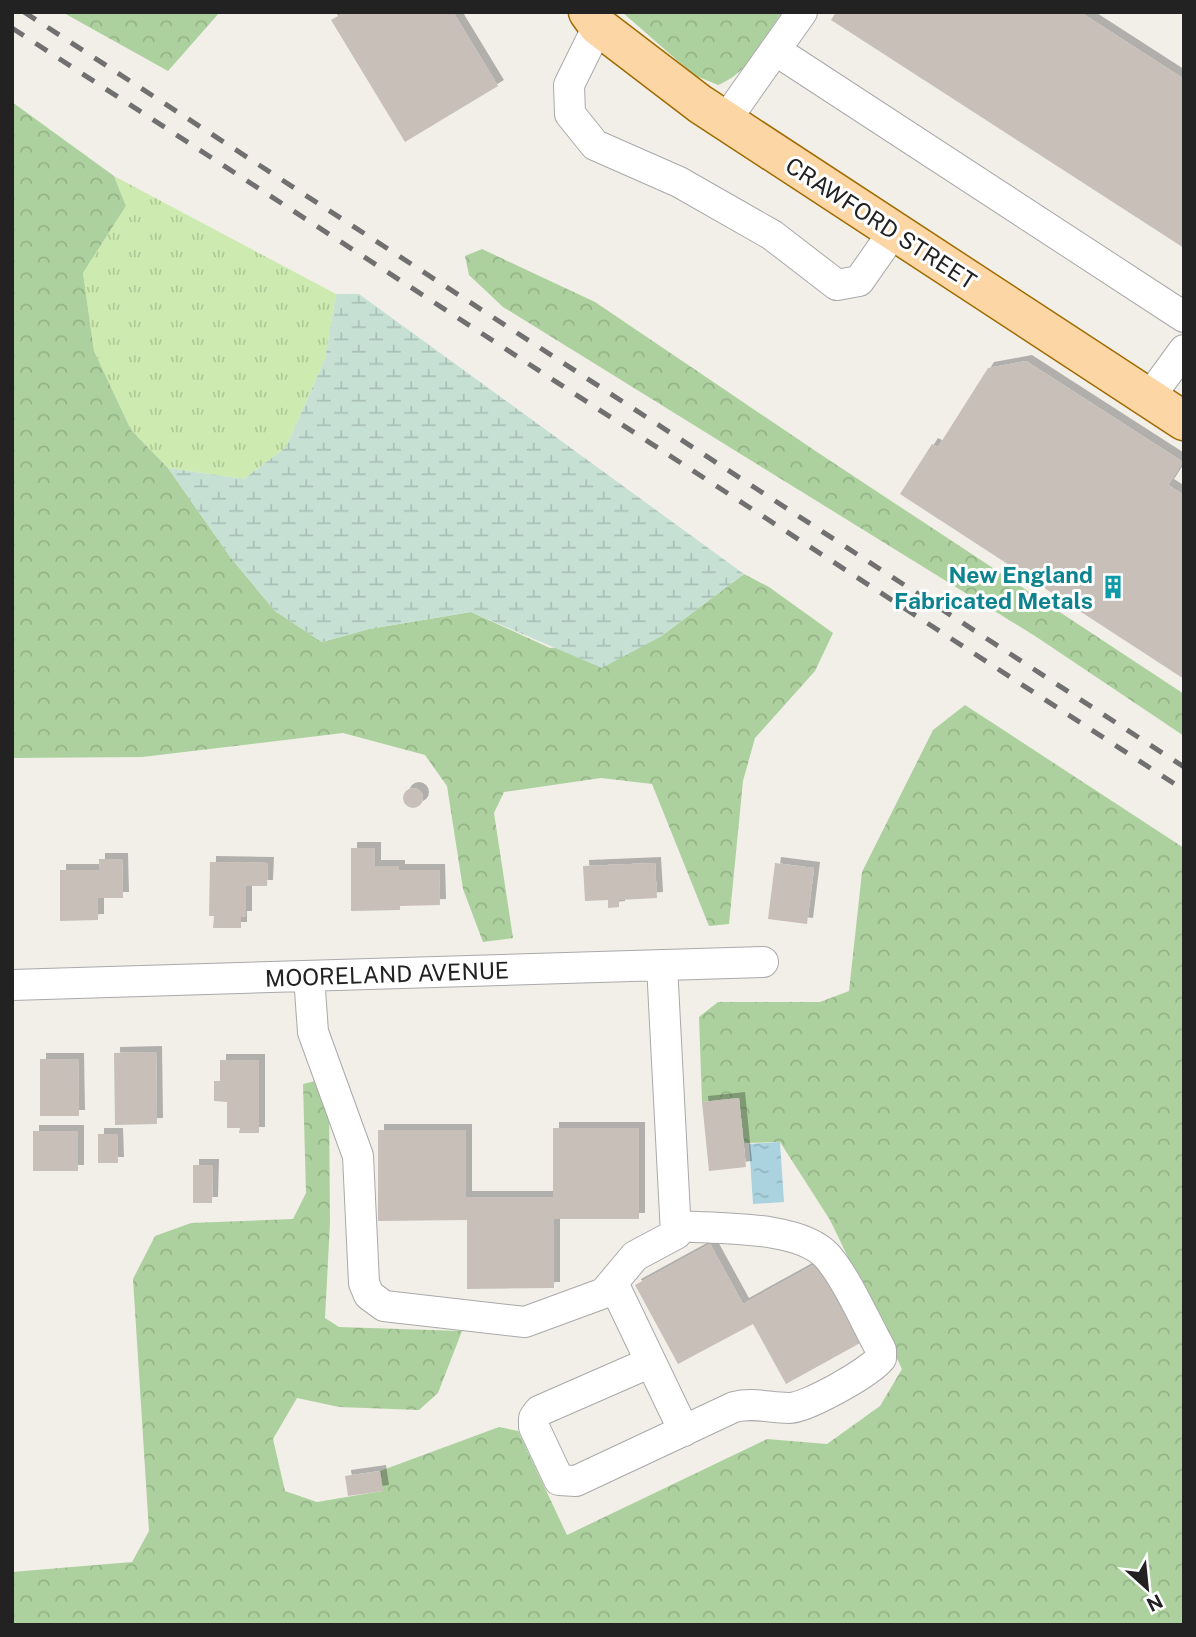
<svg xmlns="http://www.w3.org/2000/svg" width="1196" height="1637" font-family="'Public Sans',sans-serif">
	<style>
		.grass { fill: url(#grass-tufts) }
		.forest { fill: url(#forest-crowns) }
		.wetland { fill: url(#wetland-marsh) }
		.water { fill: url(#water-ripples) }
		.building { fill: #c7bfb8; filter: url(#shadow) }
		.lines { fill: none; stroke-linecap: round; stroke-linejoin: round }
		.minor-casing { stroke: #a9a9a9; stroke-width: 32 }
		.major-casing { stroke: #a06b00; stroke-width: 41 }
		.minor { stroke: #fff; stroke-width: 30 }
		.major { stroke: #fcd6a4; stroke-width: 38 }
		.rail { stroke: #707070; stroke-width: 5; stroke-dasharray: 14 14; stroke-linecap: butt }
		.labels { text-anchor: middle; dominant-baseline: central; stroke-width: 6; stroke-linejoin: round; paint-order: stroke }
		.street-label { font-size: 23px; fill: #222; stroke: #fff }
		.culture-label { font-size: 23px; font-weight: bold; fill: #0d838f; stroke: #fff; text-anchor: end }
	</style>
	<defs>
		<pattern id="grass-tufts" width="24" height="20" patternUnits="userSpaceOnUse" patternTransform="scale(1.75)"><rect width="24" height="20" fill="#cdebb0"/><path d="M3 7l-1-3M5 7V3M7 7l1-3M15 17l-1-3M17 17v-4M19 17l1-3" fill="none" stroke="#b0c997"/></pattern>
		<pattern id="forest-crowns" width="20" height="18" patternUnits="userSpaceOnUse" patternTransform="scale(1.75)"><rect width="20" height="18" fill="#add19e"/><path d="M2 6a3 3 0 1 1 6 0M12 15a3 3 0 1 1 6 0" fill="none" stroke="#95b388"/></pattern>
		<pattern id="wetland-marsh" width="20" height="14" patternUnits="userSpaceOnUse" patternTransform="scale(1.75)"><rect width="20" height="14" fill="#c6e0d4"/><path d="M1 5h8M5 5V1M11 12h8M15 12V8" fill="none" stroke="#aac0b6"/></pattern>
		<pattern id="water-ripples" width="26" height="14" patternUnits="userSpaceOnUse" patternTransform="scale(1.75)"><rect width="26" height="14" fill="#aad3df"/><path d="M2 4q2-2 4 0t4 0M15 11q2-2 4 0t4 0" fill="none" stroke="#92b5bf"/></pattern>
		<filter id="shadow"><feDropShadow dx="6" dy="-6" stdDeviation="0" flood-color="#0004"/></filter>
	</defs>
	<rect width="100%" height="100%" fill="#f2efe9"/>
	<path class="grass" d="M 114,176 L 336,294 L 325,359 L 286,447 L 244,479 L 168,468 L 131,430 L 94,351 L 83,273 L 126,206 Z"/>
	<path class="forest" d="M 62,12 L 220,12 L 168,71 Z
		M 622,12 L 782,12 C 764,39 749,73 718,85 L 694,75 Z
		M 12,102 L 114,176 L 126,206 L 83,273 L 94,351 L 131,430 L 168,468 L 231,558 L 275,611 L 322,642 L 369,629 L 471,612 L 550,648 L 660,637 L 744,574 L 769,587 L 833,633 L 815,671 L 755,738 L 743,781 L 729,924 L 709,926 L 652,784 L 601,778 L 504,792 L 494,813 L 513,938 L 483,942 L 463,889 L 447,786 L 425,755 L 343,733 L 142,757 L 12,758 Z
		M 482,249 L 595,302 L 817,452 L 1184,694 L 1184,736 L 1035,636 L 503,307 L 469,275 L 465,256 Z
		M 965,705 L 1184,848 L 1184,1625 L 12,1625 L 12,1572 L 132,1562 L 149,1531 L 133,1279 L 155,1236 L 191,1223 L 293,1219 L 306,1193 L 303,1084 L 319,1080 L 329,1099 L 330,1223 L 325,1318 L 339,1327 L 462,1331 L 438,1393 L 419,1410 L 339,1407 L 297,1398 L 273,1439 L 285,1491 L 317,1502 L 382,1491 L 380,1471 L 499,1427 L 518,1431 L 567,1535 L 767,1439 L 827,1444 L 880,1406 L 902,1369 L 830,1220 L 780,1142 L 744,1143 L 739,1098 L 702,1102 L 699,1017 L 718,1002 L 820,1002 L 849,991 L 862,872 L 933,730 Z"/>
	<path class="wetland" d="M 336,294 L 359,294 L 744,574 L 660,637 L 602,668 L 471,612 L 369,629 L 322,642 L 275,611 L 231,558 L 168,468 L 244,479 L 286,447 L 325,359 Z"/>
	<path class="water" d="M 780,1142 L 784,1202 L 753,1204 L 749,1144 Z"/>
	<path class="building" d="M 345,12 L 453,12 L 498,86 L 405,142 L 331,20 Z
		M 836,12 L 1080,12 L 1184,79 L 1184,248 L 831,20 Z
		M 1026,361 L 1183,462 L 1168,485 L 1184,495 L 1184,679 L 900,494 L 932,444 L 938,447 L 988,368 Z
		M403 798a10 10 0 1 1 20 0a10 10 0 1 1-20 0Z
		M 351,848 L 375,848 L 375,866 L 399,866 L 399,870 L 439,870 L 440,905 L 400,906 L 400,910 L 351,911 Z
		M 99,859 L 122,859 L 123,898 L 98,898 L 98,920 L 60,921 L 60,870 L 99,870 Z
		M 210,862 L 268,863 L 267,886 L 246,886 L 246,917 L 241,917 L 241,928 L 213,928 L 214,916 L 209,916 Z
		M 655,863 L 657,898 L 619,900 L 619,907 L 608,908 L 608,900 L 585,901 L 583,866 Z
		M 775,863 L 814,868 L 807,924 L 768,919 Z
		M 156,1052 L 157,1124 L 115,1125 L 114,1053 Z
		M 40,1059 L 78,1059 L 79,1116 L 40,1116 Z
		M 220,1060 L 259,1060 L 259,1133 L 239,1133 L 240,1128 L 227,1128 L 227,1102 L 214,1101 L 214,1081 L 220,1081 Z
		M 739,1098 L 746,1167 L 709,1171 L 702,1102 Z
		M 553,1128 L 639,1128 L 639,1219 L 554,1219 L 554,1288 L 467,1289 L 467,1220 L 378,1221 L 378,1130 L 466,1130 L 466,1197 L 553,1197 Z
		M 33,1131 L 78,1131 L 78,1171 L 33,1171 Z
		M 98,1134 L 117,1134 L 118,1163 L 98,1163 Z
		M 193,1165 L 213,1165 L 212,1203 L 193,1203 Z
		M 710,1244 L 743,1304 L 819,1262 L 862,1342 L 786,1384 L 753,1324 L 678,1364 L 635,1285 Z
		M 380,1471 L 383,1491 L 348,1496 L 345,1476 Z"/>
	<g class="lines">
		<g class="minor-casing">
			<path id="minor" d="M 598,26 L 569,85 L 570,114 L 595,145 L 679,182 L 772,235 L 837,285 L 859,281 L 894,231
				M 775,50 L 1184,317
				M 725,121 L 802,12
				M 1149,398 L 1184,350
				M 309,976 L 313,1032 L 358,1156 L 364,1283 L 369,1295 L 384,1306 L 525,1322 L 604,1293 L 635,1256 L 676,1234 L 662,965
				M 12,985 L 763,962
				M 613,1283 L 684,1431
				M 651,1362 L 539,1411 L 534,1418 L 534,1427 L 559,1480 L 576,1481 L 734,1407 C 754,1402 769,1408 789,1408 C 807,1408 870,1372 881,1358 L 881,1350 C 866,1323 846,1277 827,1256 C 799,1225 717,1229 676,1226"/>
		</g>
		<g class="major-casing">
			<path id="major" d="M 588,12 L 598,26 L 700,104 L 1184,421"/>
		</g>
		<use href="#minor" class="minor"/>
		<use href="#major" class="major"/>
		<path class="rail" d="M 24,12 L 1184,767
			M 12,28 L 1184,790"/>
	</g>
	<defs>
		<g id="building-bare" transform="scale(1.89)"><path d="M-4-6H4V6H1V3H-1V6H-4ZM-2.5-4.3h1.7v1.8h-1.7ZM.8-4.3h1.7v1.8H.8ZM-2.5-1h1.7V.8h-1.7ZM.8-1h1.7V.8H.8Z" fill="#0f9aa8" stroke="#fff" stroke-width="2.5" paint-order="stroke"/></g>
	</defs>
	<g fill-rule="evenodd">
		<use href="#building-bare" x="1113" y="587"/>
	</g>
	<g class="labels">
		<g class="street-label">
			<text transform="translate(881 223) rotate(33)">CRAWFORD STREET</text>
			<text transform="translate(387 974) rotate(-2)">MOORELAND AVENUE</text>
		</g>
		<g class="culture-label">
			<text x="1093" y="574">New England<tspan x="1093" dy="26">Fabricated Metals</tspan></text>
		</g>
	</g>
	<rect width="1196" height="1637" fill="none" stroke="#222222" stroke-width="28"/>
	<g transform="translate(1147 1588) rotate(153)" stroke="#ffffff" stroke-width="5" paint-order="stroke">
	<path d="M0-5L12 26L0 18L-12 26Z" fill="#222222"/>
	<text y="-10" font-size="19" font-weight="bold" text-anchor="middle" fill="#222222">N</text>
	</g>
</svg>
